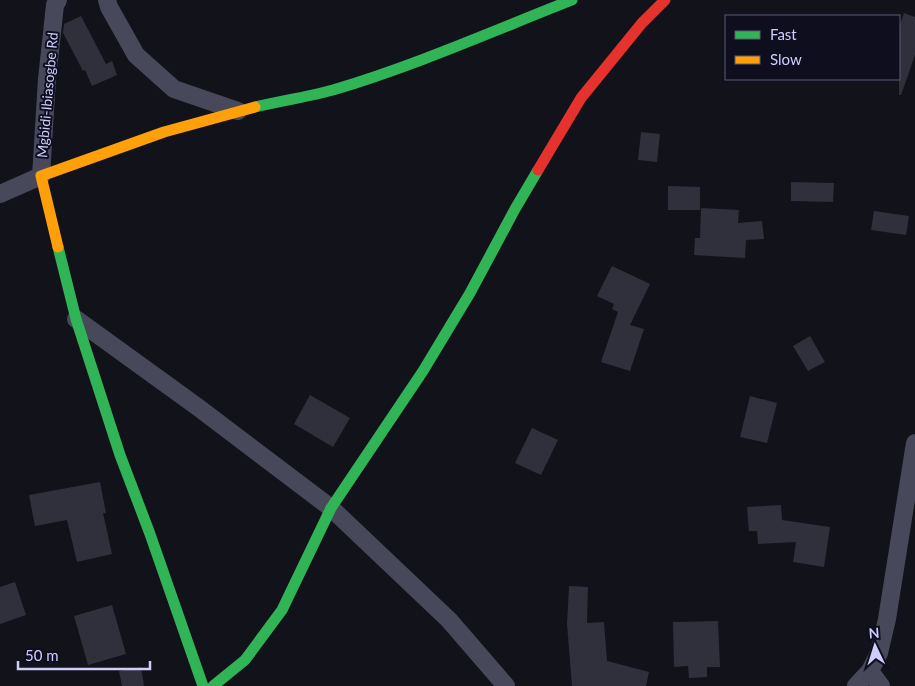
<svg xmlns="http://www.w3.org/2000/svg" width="915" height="686" font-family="Lato,sans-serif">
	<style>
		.building { fill: #302f3c }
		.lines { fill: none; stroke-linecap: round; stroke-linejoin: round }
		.street { stroke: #47485a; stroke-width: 18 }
		.fast { stroke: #30b455; stroke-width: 11 }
		.slow { stroke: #ff9f0a; stroke-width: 11 }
		.jam { stroke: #e5322d; stroke-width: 11 }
		.labels { text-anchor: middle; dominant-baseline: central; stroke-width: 4; stroke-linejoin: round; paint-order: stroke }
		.street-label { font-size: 14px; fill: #cfcefb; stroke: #0f0e1e }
	</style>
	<rect width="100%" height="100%" fill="#12121a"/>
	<path class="building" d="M 904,13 L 915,17 L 915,55 L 901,95 L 899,95 L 899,28 Z
		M 81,16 L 106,64 L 112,61 L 117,75 L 92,86 L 85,70 L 83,71 L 63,33 L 64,24 Z
		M 641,132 L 660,134 L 657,162 L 638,160 Z
		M 791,182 L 834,183 L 833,202 L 791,201 Z
		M 668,186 L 700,187 L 700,210 L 668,210 Z
		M 701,208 L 739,210 L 738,223 L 762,221 L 764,239 L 746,240 L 745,258 L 694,255 L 695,238 L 700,238 Z
		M 874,211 L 909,216 L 906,235 L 871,230 Z
		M 612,266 L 650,284 L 630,325 L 644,329 L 630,371 L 601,362 L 618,312 L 612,309 L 614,304 L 597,296 Z
		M 810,336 L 825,362 L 808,371 L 793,346 Z
		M 310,395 L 350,418 L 333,447 L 294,424 Z
		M 750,396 L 777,403 L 767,443 L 740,437 Z
		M 532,428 L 558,440 L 541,475 L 515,463 Z
		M 100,482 L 106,513 L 103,513 L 112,554 L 77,562 L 67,520 L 35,526 L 29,495 Z
		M 781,505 L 782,520 L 830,527 L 824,567 L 793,562 L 796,542 L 758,544 L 757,531 L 749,531 L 747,507 Z
		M 15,582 L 26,615 L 0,624 L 0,587 Z
		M 569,586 L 588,587 L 587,623 L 604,622 L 607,661 L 649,672 L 646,686 L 572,686 L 567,624 Z
		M 112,605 L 126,654 L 88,665 L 74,616 Z
		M 718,621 L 720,667 L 707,667 L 707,677 L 689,678 L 688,666 L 674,667 L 673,622 Z
		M 141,667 L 144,686 L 122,686 L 119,671 Z"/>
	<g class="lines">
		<path class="street" d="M 107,0 L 109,7 L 136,55 L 174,89 L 238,111
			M 0,194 L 41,176 L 47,79 L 55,5 L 58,0
			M 76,319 L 199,408 L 331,508 L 449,620 L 506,686
			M 870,671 L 881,686
			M 856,686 L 870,671 L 879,653 L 887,619 L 915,443"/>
		<path class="fast" d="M 255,107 C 281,101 307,97 333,90 C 414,66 493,31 572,0
			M 58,247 L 76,319 L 120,455 L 150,534 L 203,686
			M 213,686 L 245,660 L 282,610 L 331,508 L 423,371 L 470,293 L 515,209 L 538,170"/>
		<path class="slow" d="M 58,247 L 41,176 L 164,132 L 255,107"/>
		<path class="jam" d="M 538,170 L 581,98 L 642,23 L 665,0"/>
	</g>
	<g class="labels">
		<g class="street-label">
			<text transform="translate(47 95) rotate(-85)">Mgbidi-Ibiasogbe Rd</text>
		</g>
	</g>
	<rect x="725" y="15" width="175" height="65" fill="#0f0e1e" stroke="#5c5b76"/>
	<rect x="735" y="31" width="25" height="8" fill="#30b455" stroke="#5c5b76"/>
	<text x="770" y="40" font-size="15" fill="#cfcefb">Fast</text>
	<rect x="735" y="56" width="25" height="8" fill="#ff9f0a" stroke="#5c5b76"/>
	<text x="770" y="65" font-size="15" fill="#cfcefb">Slow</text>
	<g transform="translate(875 646) rotate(356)" stroke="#0f0e1e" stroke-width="4" paint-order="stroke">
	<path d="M0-4L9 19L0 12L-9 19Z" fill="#cfcefb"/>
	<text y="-8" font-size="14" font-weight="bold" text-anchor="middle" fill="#cfcefb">N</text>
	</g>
	<path d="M18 661v8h132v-8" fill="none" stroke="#cfcefb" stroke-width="2.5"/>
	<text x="25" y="661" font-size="15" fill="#cfcefb" stroke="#0f0e1e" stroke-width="4" paint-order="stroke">50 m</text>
</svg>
